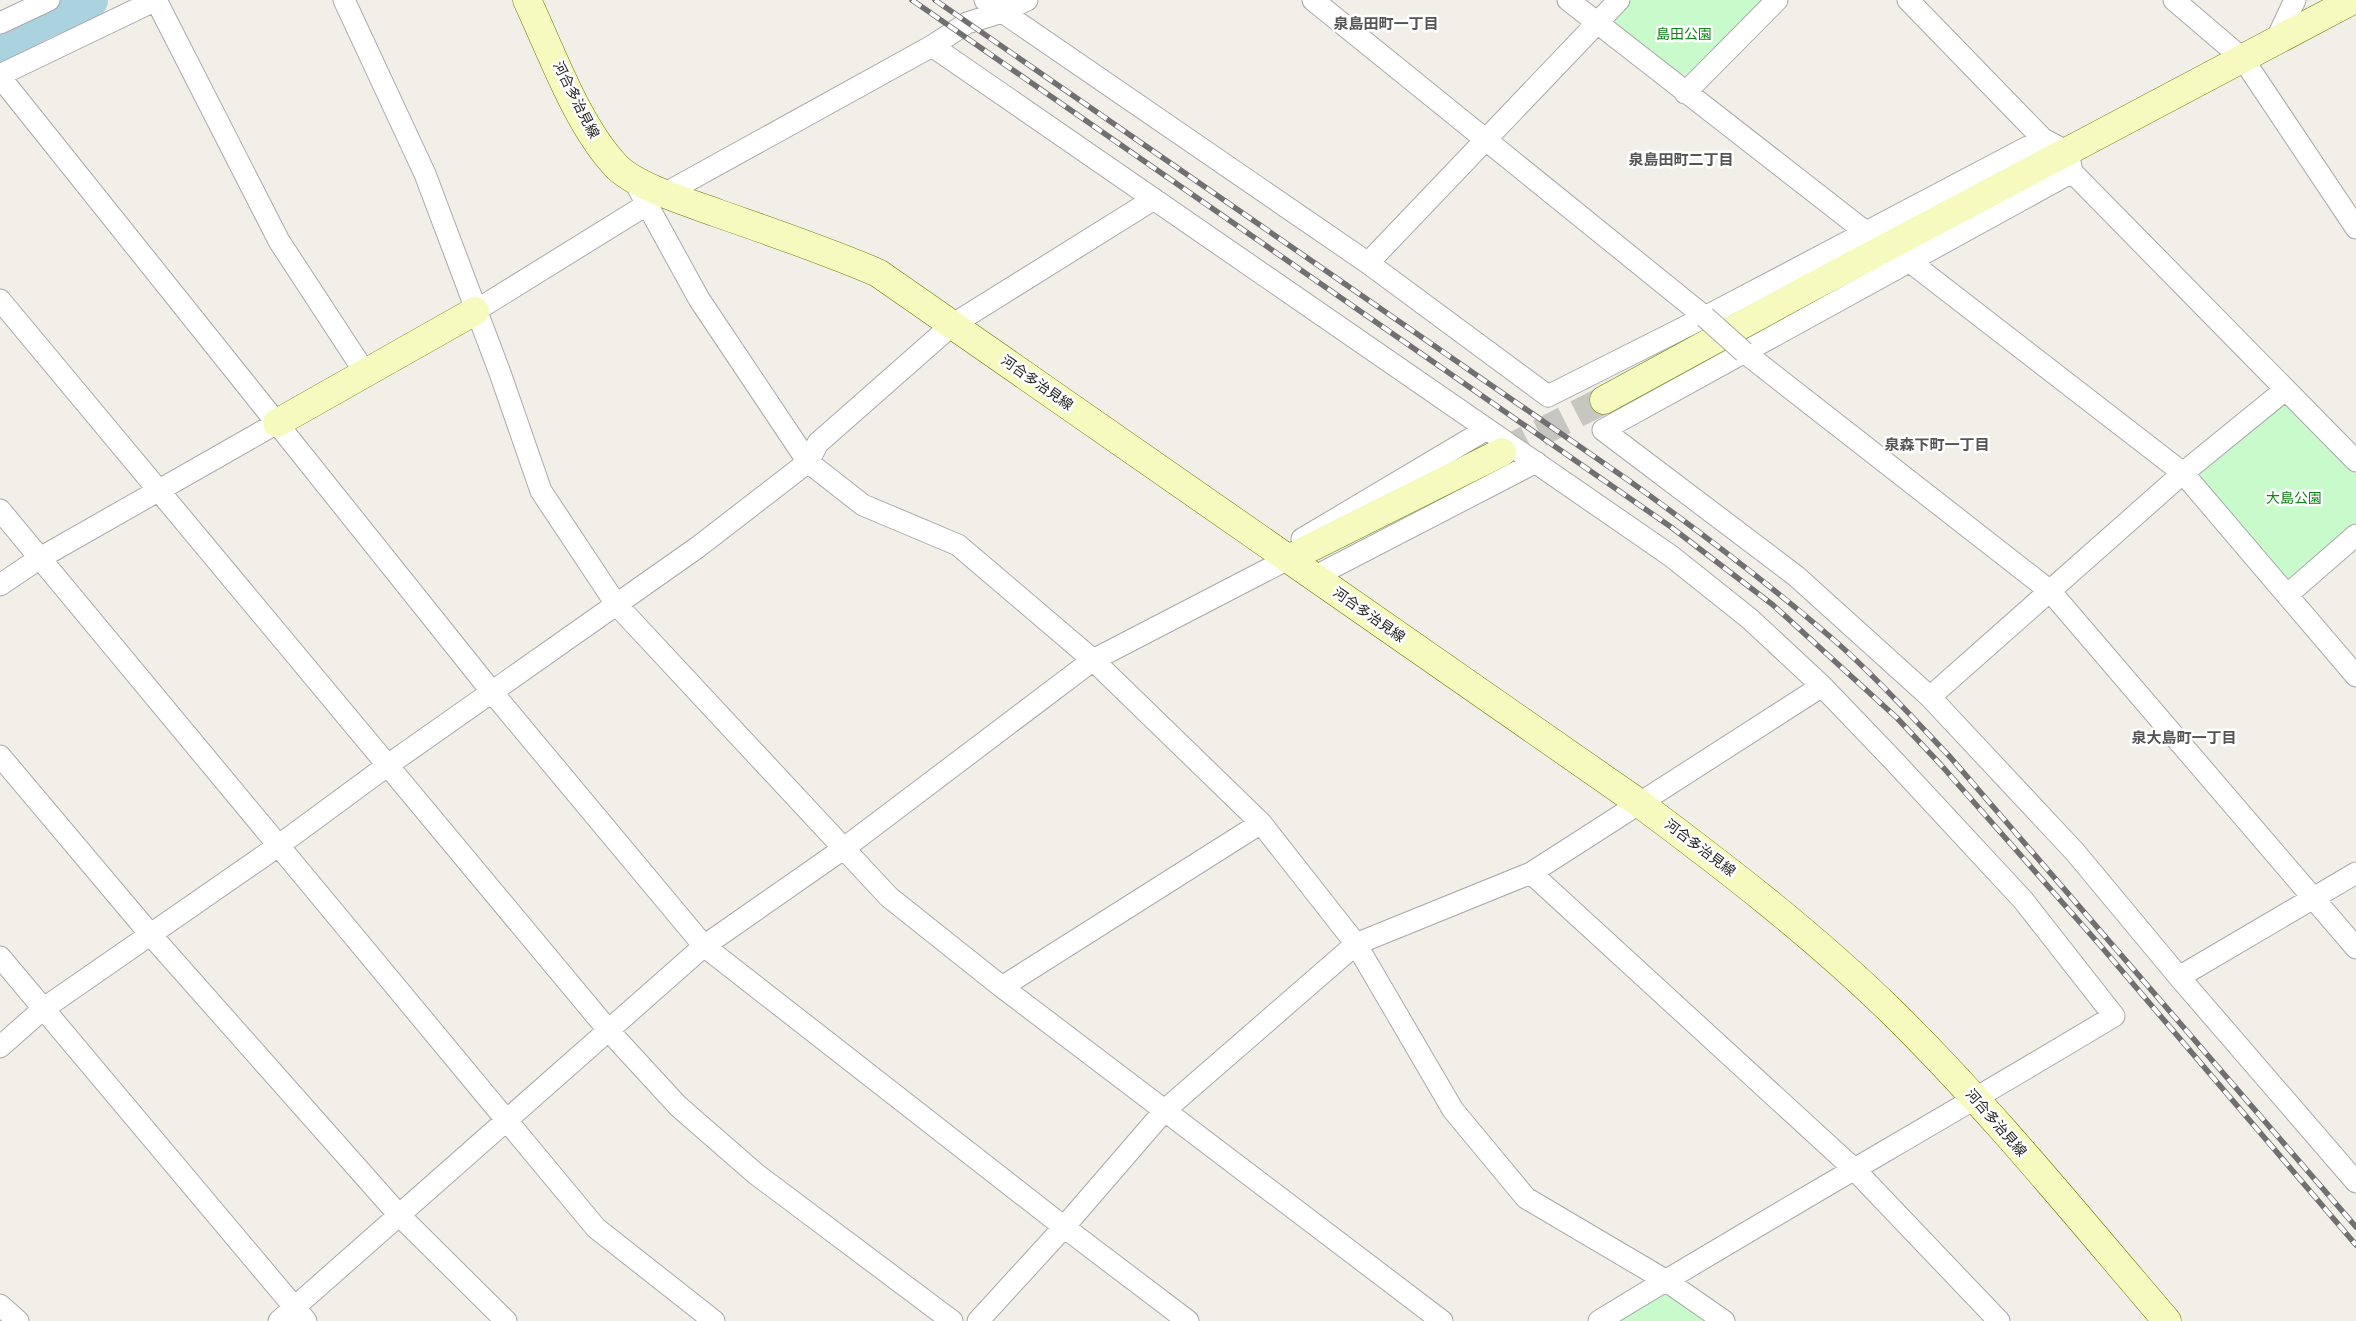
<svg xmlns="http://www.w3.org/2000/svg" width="2356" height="1321" font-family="Karla,'Noto Sans JP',sans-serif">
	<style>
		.park { fill: #c8facc }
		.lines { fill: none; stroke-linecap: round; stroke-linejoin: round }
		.river { stroke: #aad3df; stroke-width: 38 }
		.secondary-tunnel { stroke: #c8c6c1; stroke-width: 28; stroke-dasharray: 28 14; stroke-linecap: butt }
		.street-casing { stroke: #a9a9a9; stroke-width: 23 }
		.secondary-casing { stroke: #707d05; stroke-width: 29 }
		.street { stroke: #fff; stroke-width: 21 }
		.secondary { stroke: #f7fabf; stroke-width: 28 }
		.rail-casing { stroke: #707070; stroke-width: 5.5 }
		.rail { stroke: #fff; stroke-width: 4; stroke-dasharray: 11; stroke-linecap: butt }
		.street-bridge-casing { stroke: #a9a9a9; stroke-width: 23; stroke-linecap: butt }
		.street-bridge { stroke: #fff; stroke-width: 21 }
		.labels { text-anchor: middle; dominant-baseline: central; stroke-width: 5; stroke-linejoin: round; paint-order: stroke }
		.park-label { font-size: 14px; fill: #0c8416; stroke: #fff }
		.street-label { font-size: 14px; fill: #222; stroke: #fff }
		.neighbourhood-label { font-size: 15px; font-weight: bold; fill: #555; stroke: #fff }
	</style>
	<rect width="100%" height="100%" fill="#f2efe9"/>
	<path class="park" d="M 1632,0 L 1764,0 L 1692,74 L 1680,74 L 1615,24 L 1616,16 Z
		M 2286,402 L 2356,474 L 2356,525 L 2294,578 L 2284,578 L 2202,483 L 2201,473 L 2278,406 Z
		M 1655,1294 L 1669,1296 L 1707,1321 L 1614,1321 Z"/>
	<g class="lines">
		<path class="river" d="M 0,44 L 41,21 L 89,0"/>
		<path class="secondary-tunnel" d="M 1502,452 L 1604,400"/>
		<g class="street-casing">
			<path id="street" d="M 156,0 L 279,241 L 366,374
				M 344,0 L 425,174 L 500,373 L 541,491 L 616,604 L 889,897 L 1002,987 L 1442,1321
				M 985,0 L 1368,263 L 1548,396 L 1705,317 L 2043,139
				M 1313,0 L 1705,317
				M 1568,0 L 1867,233
				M 1908,0 L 2043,139 L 2068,152 L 2072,172 L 2356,461
				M 2174,0 L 2243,59 L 2356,228
				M 0,23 L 49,0
				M 2276,40 L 2295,0
				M 932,46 L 1671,556 L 1750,619 L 1822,686 L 1893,760 L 2023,900 L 2114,1016 C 1943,1119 1769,1217 1599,1321
				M 0,75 L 156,0
				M 0,77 L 492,692 L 704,946 L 1064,1227 L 1188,1321
				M 1685,93 L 1777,0
				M 2072,172 L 1603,430 L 1796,576 L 1930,697 L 2075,852 L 2179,977 L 2356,1182
				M 632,177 L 699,299 L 808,462 L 863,505 L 958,545 L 1093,660 L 1261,823 L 1356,944 L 1453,1110 L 1526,1198 L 1665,1280 L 1724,1321
				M 664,194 L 932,46 L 967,23 L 1002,12 L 1027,0
				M 1909,261 L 2183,473 L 2356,676
				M 1368,263 L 1619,0
				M 0,300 L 609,1031 L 678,1106 L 756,1174 L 952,1321
				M 475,311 L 646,205
				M 1744,352 L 2050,591 L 2356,948
				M 0,510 L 596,1228 L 714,1321
				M 1302,539 L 1487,429
				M 1314,577 L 1536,462
				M 0,585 L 40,558 L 277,423
				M 2287,595 L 2356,535
				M 1930,697 L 2183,473 L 2285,390
				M 0,756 L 150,934 L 399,1215 L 506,1321
				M 1531,873 L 1854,1169 L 1999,1321
				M 0,957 L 306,1321
				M 2179,977 L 2356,873
				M 1002,987 L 1261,823
				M 0,1047 L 43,1009 L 278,846 L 388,765 L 698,547 L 808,462 L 818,443 L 952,325 L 1154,199
				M 0,1305 L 18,1321
				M 279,1321 L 704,946 L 843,849 L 1093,660 L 1288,559
				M 978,1321 L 1064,1227 L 1165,1110 L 1356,944 L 1531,873 L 1822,686"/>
		</g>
		<g class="secondary-casing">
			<path id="secondary" d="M 527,0 C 551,51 578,127 617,167 C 637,187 690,203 717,213 C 771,232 825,250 878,273 L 1639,803 C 1726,868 1812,934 1890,1010 C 1989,1107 2077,1216 2167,1321
				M 1604,400 L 1804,291 L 2353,0
				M 277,423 L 475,311
				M 1288,559 L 1502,452"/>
		</g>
		<use href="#street" class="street"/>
		<use href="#secondary" class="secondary"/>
		<g class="rail-casing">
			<path id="rail" d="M 912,0 L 1671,527 L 1773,605 L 1897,718 L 1941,765 L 2099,944 L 2356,1245
				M 935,0 L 1628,480 C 1699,531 1768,583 1834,640 C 1875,676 1913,718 1951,758 L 2356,1227"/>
		</g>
		<use href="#rail" class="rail"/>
		<g class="street-bridge-casing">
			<path id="street-bridge" d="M 1705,317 L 1744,352"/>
		</g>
		<use href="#street-bridge" class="street-bridge"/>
	</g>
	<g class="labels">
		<g class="park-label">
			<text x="1684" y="34">島田公園</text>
			<text x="2294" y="498">大島公園</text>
		</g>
		<g class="street-label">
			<text transform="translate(576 100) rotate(63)">河合多治見線</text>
			<text transform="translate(1037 383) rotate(35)">河合多治見線</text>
			<text transform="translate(1369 615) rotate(35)">河合多治見線</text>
			<text transform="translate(1700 848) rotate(37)">河合多治見線</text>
			<text transform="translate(1996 1123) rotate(49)">河合多治見線</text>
		</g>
		<g class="neighbourhood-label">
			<text x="1386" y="24">泉島田町一丁目</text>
			<text x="1681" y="160">泉島田町二丁目</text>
			<text x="1937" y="445">泉森下町一丁目</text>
			<text x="2184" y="738">泉大島町一丁目</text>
		</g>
	</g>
</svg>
